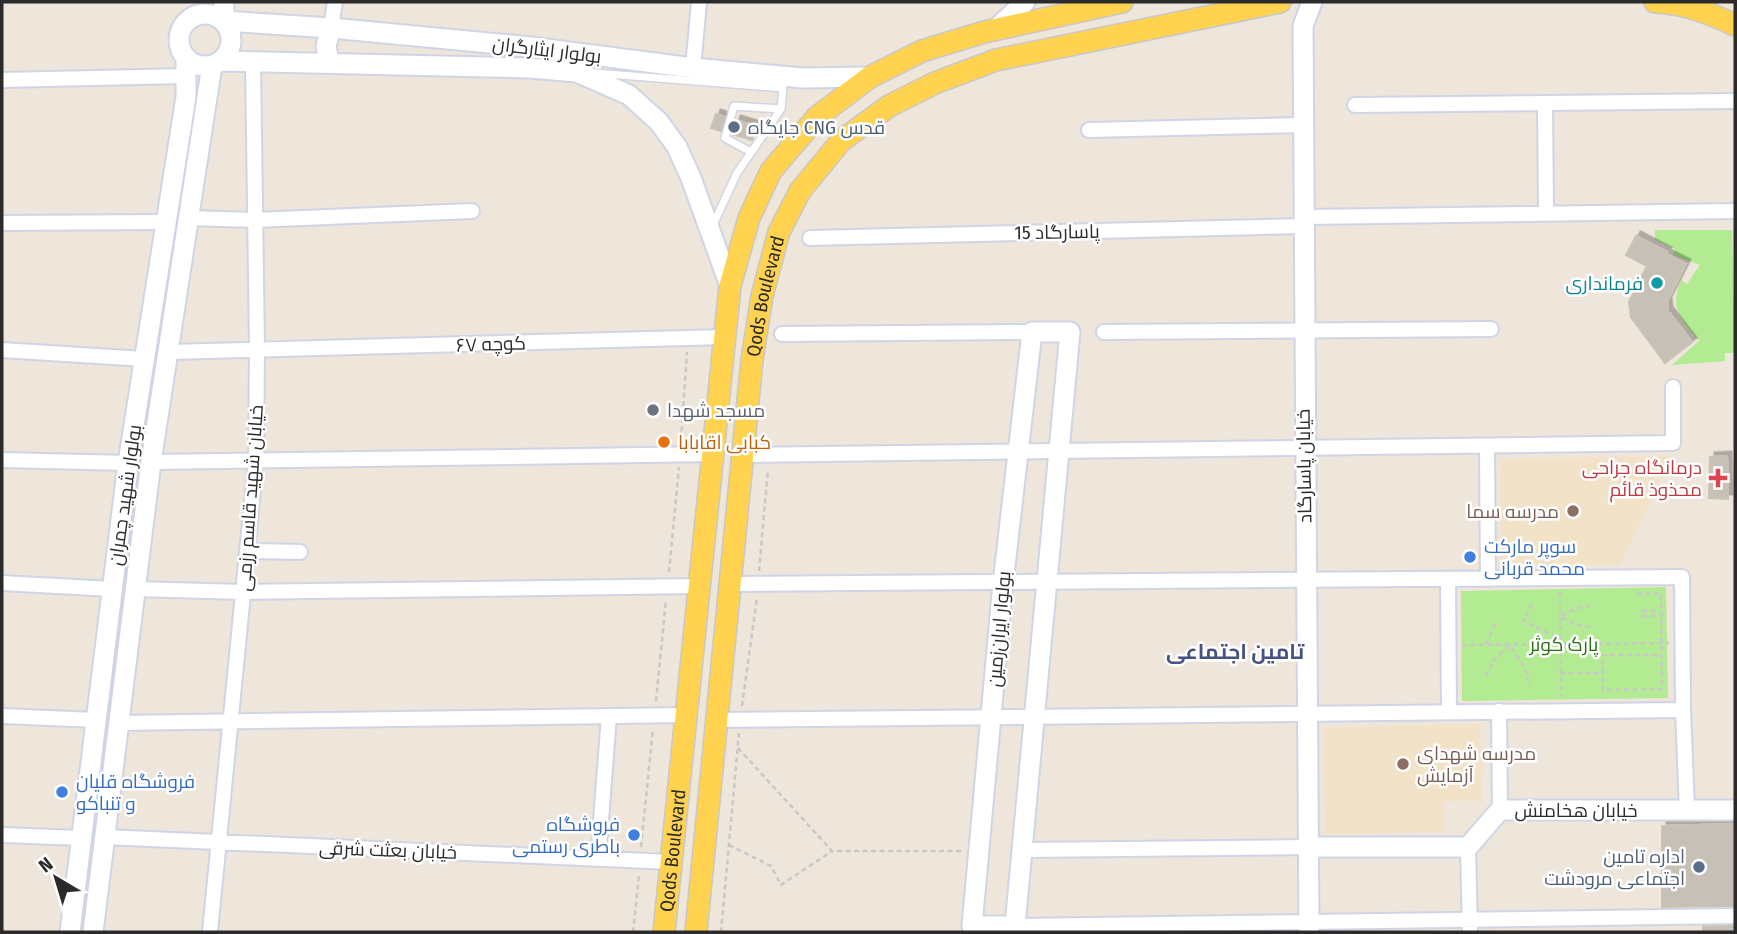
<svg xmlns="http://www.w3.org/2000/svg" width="1737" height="934" font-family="'Fira Sans Condensed',Cairo,sans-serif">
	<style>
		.education { fill: #f2e3c8 }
		.green { fill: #b2eb91 }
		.building { fill: #c6c0b7; stroke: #cac2b4; stroke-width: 2; filter: url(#shadow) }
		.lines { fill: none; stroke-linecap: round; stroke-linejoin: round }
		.lane-casing { stroke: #d0d5e5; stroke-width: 10 }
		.street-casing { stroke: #d0d5e5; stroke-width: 18 }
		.secondary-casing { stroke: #d0d5e5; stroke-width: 23 }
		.primary-casing { stroke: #c8c8c8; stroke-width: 24 }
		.path { stroke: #c8c8c8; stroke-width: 2.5; stroke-dasharray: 5 3.5; stroke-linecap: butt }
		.lane { stroke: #fff; stroke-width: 7 }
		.street { stroke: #fff; stroke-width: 14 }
		.secondary { stroke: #fff; stroke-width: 19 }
		.primary { stroke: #ffd24f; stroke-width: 21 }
		.service-dot { fill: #5c6f8a; stroke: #fff; stroke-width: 2.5 }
		.culture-dot { fill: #0f9aa8; stroke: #fff; stroke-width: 2.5 }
		.worship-dot { fill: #6b7280; stroke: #fff; stroke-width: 2.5 }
		.food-dot { fill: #e8710a; stroke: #fff; stroke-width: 2.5 }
		.health-dot { fill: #e0444e; stroke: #fff; stroke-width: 2.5 }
		.education-dot { fill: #8d6e63; stroke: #fff; stroke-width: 2.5 }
		.shop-dot { fill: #3f7fe0; stroke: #fff; stroke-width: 2.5 }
		.labels { text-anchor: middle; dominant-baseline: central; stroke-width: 5; stroke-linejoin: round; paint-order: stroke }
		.street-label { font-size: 19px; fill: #2b2b2b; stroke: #fff }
		.service-label { font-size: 19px; fill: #4e5e75; stroke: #fff; text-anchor: start }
		.culture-label { font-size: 19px; fill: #0d838f; stroke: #fff; text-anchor: end }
		.worship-label { font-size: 19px; fill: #5b616d; stroke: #fff; text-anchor: start }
		.food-label { font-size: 19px; fill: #c56008; stroke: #fff; text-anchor: start }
		.health-label { font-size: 19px; fill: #be3a42; stroke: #fff; text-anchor: end }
		.education-label { font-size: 19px; fill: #785e54; stroke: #fff; text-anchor: end }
		.shop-label { font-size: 19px; fill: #366cbe; stroke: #fff; text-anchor: start }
		.park-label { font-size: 19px; fill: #287012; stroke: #fff }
		.neighbourhood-label { font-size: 21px; font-weight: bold; fill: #465281; stroke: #fff }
	</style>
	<defs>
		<filter id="shadow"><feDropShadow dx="4.5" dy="-4.5" stdDeviation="0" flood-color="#0004"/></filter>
	</defs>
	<rect width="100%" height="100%" fill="#eee5db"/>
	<path class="education" d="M 1672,456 L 1620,564 L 1501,566 L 1500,459 Z
		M 1480,724 L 1482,800 L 1444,802 L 1444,831 L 1326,835 L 1323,728 Z"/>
	<path class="green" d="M 1655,230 L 1732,230 L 1735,353 L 1725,353 L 1725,361 L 1672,365 L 1699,341 C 1682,319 1668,310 1681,280 L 1687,284 L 1700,265 L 1673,255 L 1675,249 L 1655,240 Z
		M 1666,587 L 1668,698 L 1462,701 L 1461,591 Z"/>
	<path class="building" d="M 716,114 L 725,117 L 721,131 L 711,128 Z
		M 736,120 L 756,126 L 752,140 L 732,134 Z
		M 1636,236 L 1667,252 L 1666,254 L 1686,264 L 1667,301 L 1668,311 L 1692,342 L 1665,363 L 1631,317 L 1629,302 L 1647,266 L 1626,255 Z
		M 1727,456 L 1728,499 L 1709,498 L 1710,457 Z
		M 1735,824 L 1735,906 L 1662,907 L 1662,826 Z
		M 1703,926 L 1735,926 L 1735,932 L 1703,932 Z"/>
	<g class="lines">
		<g class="lane-casing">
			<path id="lane" d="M 595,73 L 783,88 L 781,109 L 737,173 L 713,225
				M 751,152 L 725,138 L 734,106 L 781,109"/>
		</g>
		<g class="street-casing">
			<path id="street" d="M 331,28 L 335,2
				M 693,68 L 699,2
				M 2,80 L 186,76
				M 1545,103 L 1546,213
				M 1355,105 L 1735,101
				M 1089,130 L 1303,125
				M 1305,217 L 1735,211
				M 188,218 L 255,220 L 472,211
				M 2,223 L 164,222
				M 810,238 L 1304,226
				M 1104,332 L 1491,329
				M 782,334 L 1032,332
				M 2,350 L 144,359
				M 168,352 L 725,337
				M 1487,447 L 1488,579
				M 742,455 L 1673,443 L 1673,387
				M 2,460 L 128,463
				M 151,462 L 713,454
				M 248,551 L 300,552
				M 1448,579 L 1449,712
				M 2,583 L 112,589
				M 728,584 L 1682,577 L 1683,710 L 1687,810
				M 135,589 L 243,592 L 700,586
				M 1499,711 L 1500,810
				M 2,716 L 96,720
				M 716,720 L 1683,710
				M 119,723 L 687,715
				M 2,835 L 82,838
				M 105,837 L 671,862
				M 1468,847 L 1470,932
				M 1022,850 L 1308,847
				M 598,859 L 609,716
				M 1015,926 L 1735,916
				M 210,932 L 256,460 L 257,350 L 253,62"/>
		</g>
		<g class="secondary-casing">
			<path id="secondary" d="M 224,2 L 224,21 L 331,28 L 531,47 L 693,68 L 802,78 L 870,77
				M179 40a26 26 0 1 1 52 0a26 26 0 1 1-52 0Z
				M 995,30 L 1025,2
				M 220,61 L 529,68 L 577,72 L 629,95 L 659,122 L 677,147 L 691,178 L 730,286
				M 329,63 L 326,46 L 331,28
				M 1032,332 L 1070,332 L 1015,926 L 972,926 L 1003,583 Z
				M 1308,847 L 1468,847 L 1500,810 L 1735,810
				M 70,932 L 128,463 L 186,97 L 186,58
				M 93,932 L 151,462 L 212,65
				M 1309,932 L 1303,26 L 1312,2"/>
		</g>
		<g class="primary-casing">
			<g id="primary">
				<path d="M 1655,2 C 1684,3 1709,13 1735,25"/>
				<path id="s1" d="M 664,932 L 730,286 L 749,218 L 771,171 L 817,117 L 870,77 L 922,51 L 984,32 L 1122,2"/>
				<path id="s2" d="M 696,932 L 752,360 L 762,296 L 779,232 L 800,191 L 841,141 L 889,106 L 935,83 L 996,60 L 1280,2"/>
			</g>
		</g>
		<path class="path" d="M 681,440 L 687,352
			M 759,571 L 768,469
			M 669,572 L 679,467
			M 1560,592 L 1561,697
			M 1637,594 L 1661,593 L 1662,689 L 1603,690 L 1603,655 L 1661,655
			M 1532,604 L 1523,621 L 1560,639
			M 1642,611 L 1660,611
			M 1642,616 L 1660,616
			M 1590,627 L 1576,625 L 1560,616 L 1577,608 L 1591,606
			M 1486,644 L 1496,622
			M 1462,645 L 1669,643
			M 1560,673 L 1603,673
			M 1486,676 L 1494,660 L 1509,645 L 1524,666 L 1530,686
			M 656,701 L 666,600
			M 742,706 L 757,598
			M 738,748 L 832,851 L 962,851
			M 729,845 L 771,866 L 781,885 L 832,851
			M 641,847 L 653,729
			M 633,932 L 639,875
			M 721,932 L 739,733"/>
		<use href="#lane" class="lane"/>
		<use href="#street" class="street"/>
		<use href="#secondary" class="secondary"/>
		<use href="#primary" class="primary"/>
	</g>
	<g class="service-dot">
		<circle cx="734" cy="127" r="7"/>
		<circle cx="1699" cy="867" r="7"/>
	</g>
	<circle class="culture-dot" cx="1657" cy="283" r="7"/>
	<circle class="worship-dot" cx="653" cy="410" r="7"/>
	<circle class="food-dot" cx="664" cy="442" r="7"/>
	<path class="health-dot" d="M1714.5 467.5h7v7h7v7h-7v7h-7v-7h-7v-7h7z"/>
	<g class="education-dot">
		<circle cx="1573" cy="511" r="7"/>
		<circle cx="1403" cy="764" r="7"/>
	</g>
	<g class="shop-dot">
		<circle cx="1470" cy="557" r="7"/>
		<circle cx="62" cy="792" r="7"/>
		<circle cx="634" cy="835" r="7"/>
	</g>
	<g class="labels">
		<g class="street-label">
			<text transform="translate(547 50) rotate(7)">بولوار ایثارگران</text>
			<text transform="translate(1057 232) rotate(-1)">پاسارگاد 15</text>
			<text stroke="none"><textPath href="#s2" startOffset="640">Qods Boulevard</textPath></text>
			<text transform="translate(491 344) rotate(-2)">کوچه ۶۷</text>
			<text transform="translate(1304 466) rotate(-91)">خیابان پاسارگاد</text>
			<text transform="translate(125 495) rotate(-82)">بولوار شهید چمران</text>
			<text transform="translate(250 498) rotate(-86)">خیابان شهید قاسم رزمی</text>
			<text transform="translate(999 629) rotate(-85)">بولوار ایران‌زمین</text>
			<text x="1576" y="810">خیابان هخامنش</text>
			<text transform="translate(388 850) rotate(2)">خیابان بعثت شرقی</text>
			<text stroke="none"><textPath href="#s1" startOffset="82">Qods Boulevard</textPath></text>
		</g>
		<g class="service-label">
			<text x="748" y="127">جایگاه CNG قدس</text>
			<text x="1685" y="856" text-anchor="end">اداره تامین<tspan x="1685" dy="22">اجتماعی مرودشت</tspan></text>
		</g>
		<g class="culture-label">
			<text x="1643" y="283">فرمانداری</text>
		</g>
		<g class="worship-label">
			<text x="667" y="410">مسجد شهدا</text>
		</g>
		<g class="food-label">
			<text x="678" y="442">کبابی اقابابا</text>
		</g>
		<g class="health-label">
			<text x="1702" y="467">درمانگاه جراحی<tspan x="1702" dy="22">محذوذ قائم</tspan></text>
		</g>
		<g class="education-label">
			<text x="1559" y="511">مدرسه سما</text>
			<text x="1417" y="753" text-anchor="start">مدرسه شهدای<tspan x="1417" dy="22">آزمایش</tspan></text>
		</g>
		<g class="shop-label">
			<text x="1484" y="546">سوپر مارکت<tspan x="1484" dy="22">محمد قربانی</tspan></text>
			<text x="76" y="781">فروشگاه قلیان<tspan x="76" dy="22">و تنباکو</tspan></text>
			<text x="620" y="824" text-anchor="end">فروشگاه<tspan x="620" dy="22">باطری رستمی</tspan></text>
		</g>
		<g class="park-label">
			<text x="1564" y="644">پارک کوثر</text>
		</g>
		<g class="neighbourhood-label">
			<text x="1235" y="652">تامین اجتماعی</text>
		</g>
	</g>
	<rect width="1737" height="934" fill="none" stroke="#2b2b2b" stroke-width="7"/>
	<g transform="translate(56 878) rotate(322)" stroke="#ffffff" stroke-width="5" paint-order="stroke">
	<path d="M0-5L12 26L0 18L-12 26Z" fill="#2b2b2b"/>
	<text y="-10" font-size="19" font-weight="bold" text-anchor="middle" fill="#2b2b2b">N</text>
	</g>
</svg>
